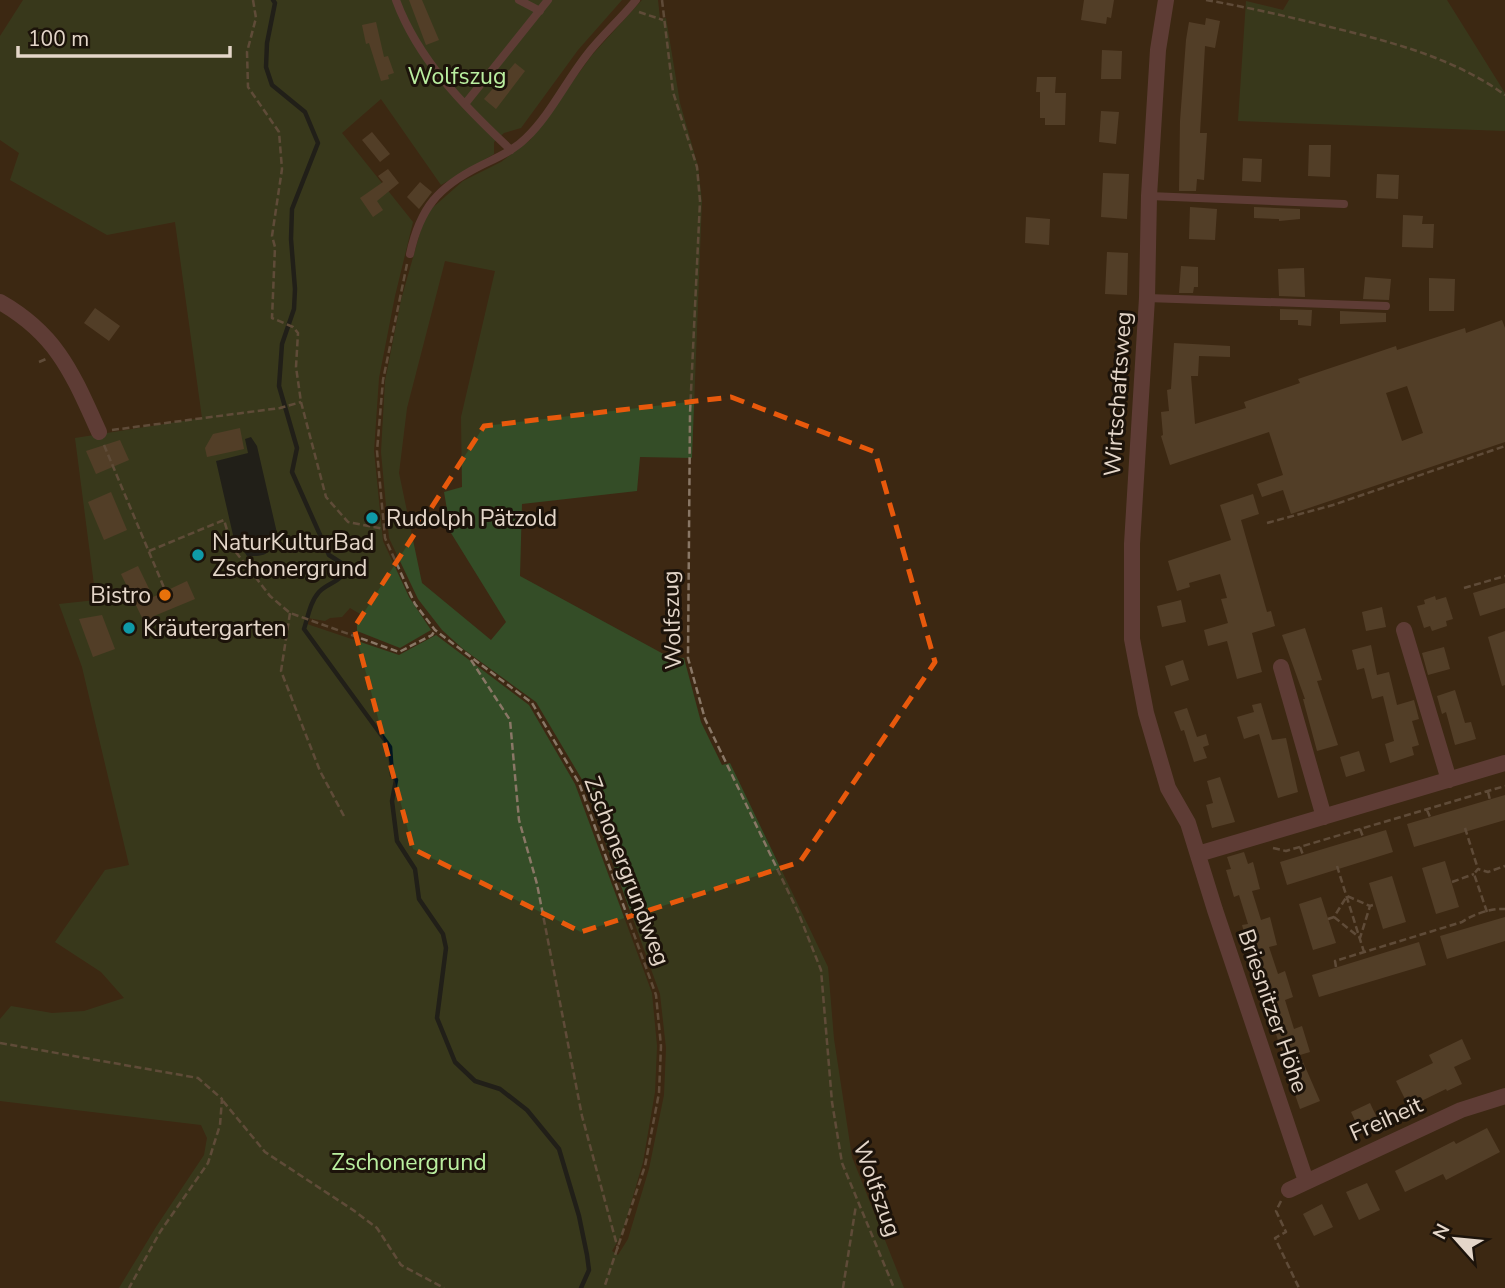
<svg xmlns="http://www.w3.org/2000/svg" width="1505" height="1288" font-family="'Nunito Sans',sans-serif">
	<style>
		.green { fill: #344d27; fill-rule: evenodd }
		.water { fill: #021520 }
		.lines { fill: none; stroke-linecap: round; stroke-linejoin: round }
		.stream { stroke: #021520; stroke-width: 4.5 }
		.building { fill: #6e5941; fill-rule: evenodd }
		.path { stroke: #897766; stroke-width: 2.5; stroke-dasharray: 7 3.5; stroke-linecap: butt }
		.lane { stroke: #875661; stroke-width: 8 }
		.street { stroke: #875661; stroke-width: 16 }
		.marked { fill: none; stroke: #e8590c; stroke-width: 5; stroke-dasharray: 14 9; stroke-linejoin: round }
		.culture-dot { fill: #0f9aa8; stroke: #1c130a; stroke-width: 2.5 }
		.food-dot { fill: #e8710a; stroke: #1c130a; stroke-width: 2.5 }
		.labels { text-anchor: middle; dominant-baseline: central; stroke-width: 6; stroke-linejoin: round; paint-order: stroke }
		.park-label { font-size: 23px; fill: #baefa0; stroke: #1c130a }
		.street-label { font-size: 23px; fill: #e4d6c9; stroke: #1c130a }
		.poi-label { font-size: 23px; fill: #e4d6c9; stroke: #1c130a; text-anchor: start }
	</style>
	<rect width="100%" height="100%" fill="#3d2813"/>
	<path class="green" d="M 23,0 L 622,0 L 578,50 L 521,128 L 504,133 L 494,142 L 494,154 L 441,185 L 381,99 L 342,133 L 413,222 L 395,296 L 379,378 L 374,451 L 383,541 L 409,597 L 431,630 L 400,648 L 357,631 L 357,624 L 362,615 L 350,608 L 342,617 L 330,618 L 325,621 L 308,618 L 307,624 L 399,655 L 436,635 L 529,705 L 575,784 L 652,993 L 657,1046 L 655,1092 L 643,1162 L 622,1234 L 612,1251 L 618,1255 L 628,1239 L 649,1169 L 664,1095 L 666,1048 L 660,994 L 584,783 L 536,702 L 463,649 L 442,630 L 418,599 L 389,538 L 381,452 L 385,381 L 401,300 L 423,222 L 430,210 L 463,181 L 501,162 L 530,140 L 592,55 L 642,0 L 658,0 L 660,19 L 666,18 L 680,103 L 698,166 L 702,201 L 692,458 L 640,457 L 637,491 L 522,504 L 520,576 L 669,657 L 684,658 L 701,722 L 722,765 L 730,763 L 828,967 L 834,1039 L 852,1157 L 904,1288 L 119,1288 L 156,1227 L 204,1155 L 207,1138 L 201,1125 L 0,1101 L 0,1019 L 11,1006 L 52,1013 L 84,1011 L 124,998 L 101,972 L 55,942 L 105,870 L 129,865 L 82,667 L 59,604 L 96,600 L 75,438 L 202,418 L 175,222 L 107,235 L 10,180 L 19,153 L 0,140 L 0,36 ZM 445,261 L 495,271 L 461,417 L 462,487 L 444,492 L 451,533 L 506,622 L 491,640 L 422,583 L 399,473 L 407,408 Z
		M 1289,0 L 1447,0 L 1505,93 L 1505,131 L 1238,121 L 1246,1 L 1283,10 Z"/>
	<path class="water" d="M 251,437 L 257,446 L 277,533 L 268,536 L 271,549 C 266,557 256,556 247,556 L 233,535 L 216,461 L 248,453 L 245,439 Z"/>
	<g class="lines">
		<path class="stream" d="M 273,0 L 275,3 L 267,43 L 266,67 L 272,85 L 305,112 L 318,143 L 292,209 L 291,239 L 295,289 L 294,309 L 282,344 L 279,386 L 297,448 L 292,472 L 329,555 L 346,566 C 344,582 328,582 319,592 C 310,602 308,617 304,629 L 390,747 L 392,775 L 396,780 L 392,801 L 397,841 L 415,869 L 419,899 L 443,934 L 446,948 L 437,1018 L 455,1062 L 475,1081 L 500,1089 L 527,1110 L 559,1149 L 579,1216 L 587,1255 L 589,1270 L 581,1288"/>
	</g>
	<path class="building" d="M 409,0 L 422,0 L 439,40 L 426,45 Z
		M 1084,0 L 1114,0 L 1111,18 L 1107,17 L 1106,24 L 1081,20 Z
		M 1206,18 L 1220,21 L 1215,48 L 1205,46 L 1200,133 L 1207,133 L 1204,180 L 1197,179 L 1196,191 L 1179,191 L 1180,121 L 1186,40 L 1189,22 L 1205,25 Z
		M 376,22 L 384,57 L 388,56 L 394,73 L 388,75 L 389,79 L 381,81 L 369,43 L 366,44 L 362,25 Z
		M 1102,50 L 1122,51 L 1121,79 L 1101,79 Z
		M 515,63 L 525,71 L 496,109 L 484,99 Z
		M 1037,77 L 1056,77 L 1055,93 L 1066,93 L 1065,125 L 1045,125 L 1045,118 L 1040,118 L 1040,92 L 1036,92 Z
		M 1101,111 L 1119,112 L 1116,144 L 1099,142 Z
		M 372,132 L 390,154 L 380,162 L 362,140 Z
		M 1309,145 L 1331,145 L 1330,177 L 1308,176 Z
		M 1243,158 L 1262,159 L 1261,182 L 1242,181 Z
		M 388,169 L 399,183 L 377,201 L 383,210 L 373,217 L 360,198 L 383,182 L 378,176 Z
		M 1103,173 L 1129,174 L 1127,219 L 1101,217 Z
		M 1377,174 L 1399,175 L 1398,199 L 1376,198 Z
		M 420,182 L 432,192 L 419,209 L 407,197 Z
		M 1190,207 L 1217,209 L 1215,240 L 1189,239 Z
		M 1254,207 L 1300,209 L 1300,219 L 1279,221 L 1279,219 L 1254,218 Z
		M 1403,215 L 1423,216 L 1422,224 L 1434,224 L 1433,248 L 1402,247 Z
		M 1026,217 L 1050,219 L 1049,245 L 1025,243 Z
		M 1107,252 L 1128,253 L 1127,295 L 1105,294 Z
		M 1181,266 L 1198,267 L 1198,287 L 1194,287 L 1193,293 L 1179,293 Z
		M 1304,268 L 1305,297 L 1279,296 L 1278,269 Z
		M 1365,277 L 1391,279 L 1389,300 L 1363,299 Z
		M 1429,278 L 1455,279 L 1454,311 L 1429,311 Z
		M 95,308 L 120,326 L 109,341 L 84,323 Z
		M 1280,309 L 1312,310 L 1311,326 L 1298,325 L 1298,320 L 1280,320 Z
		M 1340,311 L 1386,313 L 1386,322 L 1340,324 Z
		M 1502,320 L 1505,328 L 1505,442 L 1291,514 L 1283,490 L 1262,497 L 1257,484 L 1283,475 L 1269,432 L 1170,465 L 1161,436 L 1163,435 L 1161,412 L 1169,411 L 1167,390 L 1171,389 L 1174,343 L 1230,346 L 1230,357 L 1199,356 L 1198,376 L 1191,376 L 1195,424 L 1246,408 L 1244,402 L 1300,383 L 1298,379 L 1396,346 L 1397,350 L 1465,328 L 1466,333 ZM 1407,386 L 1423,433 L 1402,441 L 1386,393 Z
		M 240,428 L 244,449 L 207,457 L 205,448 L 213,434 Z
		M 120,440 L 129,460 L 96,474 L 86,451 Z
		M 111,492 L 127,530 L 104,540 L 88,502 Z
		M 1253,494 L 1259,514 L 1241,520 L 1267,612 L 1271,611 L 1275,626 L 1252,633 L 1262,672 L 1237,679 L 1227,641 L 1208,646 L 1204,630 L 1228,623 L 1221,599 L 1227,598 L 1220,574 L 1189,583 L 1190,587 L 1177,591 L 1168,561 L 1231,540 L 1220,505 Z
		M 138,566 L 153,597 L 187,581 L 195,599 L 154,616 L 155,618 L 145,624 L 121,574 Z
		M 1505,583 L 1505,608 L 1480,616 L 1473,593 Z
		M 1435,596 L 1436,600 L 1446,597 L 1453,619 L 1446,621 L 1447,626 L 1432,631 L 1430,626 L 1424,628 L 1417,606 L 1425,604 L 1424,600 Z
		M 1181,600 L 1186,622 L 1162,627 L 1157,606 Z
		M 1382,607 L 1386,627 L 1366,631 L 1362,612 Z
		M 102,615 L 115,649 L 93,657 L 79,619 Z
		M 1305,628 L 1322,680 L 1317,681 L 1338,745 L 1317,751 L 1303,699 L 1305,699 L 1282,635 Z
		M 1505,631 L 1505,685 L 1502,686 L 1488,637 Z
		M 1371,645 L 1377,675 L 1389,672 L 1397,705 L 1414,700 L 1419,719 L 1412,721 L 1419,745 L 1412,747 L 1414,755 L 1390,763 L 1385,744 L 1394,741 L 1383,696 L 1372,699 L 1364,668 L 1357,670 L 1352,650 Z
		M 1444,647 L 1450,669 L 1428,675 L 1422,653 Z
		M 1183,660 L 1189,680 L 1171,686 L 1165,666 Z
		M 1455,690 L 1465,723 L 1471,722 L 1476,739 L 1455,745 L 1446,712 L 1442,714 L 1437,696 Z
		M 1261,703 L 1272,740 L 1286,738 L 1298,792 L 1278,798 L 1259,734 L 1244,739 L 1237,717 L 1254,712 L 1252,705 Z
		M 1187,708 L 1197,737 L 1206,734 L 1209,745 L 1203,747 L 1207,758 L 1194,762 L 1184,730 L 1181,731 L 1174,712 Z
		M 1359,751 L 1365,771 L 1346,777 L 1340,757 Z
		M 1220,777 L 1235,822 L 1212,828 L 1206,805 L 1213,803 L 1207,781 Z
		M 1505,795 L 1505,820 L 1414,847 L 1407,824 Z
		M 1386,830 L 1393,852 L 1287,885 L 1280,862 Z
		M 1244,852 L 1248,864 L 1253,862 L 1260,889 L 1252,891 L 1261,920 L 1270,917 L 1277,945 L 1269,947 L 1278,974 L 1285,971 L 1293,997 L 1285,1000 L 1294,1029 L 1302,1026 L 1310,1052 L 1300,1055 L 1320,1101 L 1300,1109 L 1293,1089 L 1300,1086 L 1287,1060 L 1284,1060 L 1276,1034 L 1280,1033 L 1271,1004 L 1267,1005 L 1259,980 L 1264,978 L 1256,951 L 1250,953 L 1242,925 L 1248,924 L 1239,895 L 1234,897 L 1226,870 L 1231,869 L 1227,857 Z
		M 1445,861 L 1459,907 L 1436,914 L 1422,868 Z
		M 1392,876 L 1406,922 L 1383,929 L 1369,883 Z
		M 1321,897 L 1336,943 L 1313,950 L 1299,904 Z
		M 1505,917 L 1505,941 L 1447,959 L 1440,936 Z
		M 1419,942 L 1426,965 L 1319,997 L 1312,975 Z
		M 1462,1039 L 1471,1059 L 1454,1067 L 1462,1084 L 1447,1091 L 1446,1089 L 1409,1107 L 1396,1081 L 1433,1063 L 1429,1055 Z
		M 1370,1103 L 1379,1122 L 1360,1131 L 1351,1112 Z
		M 1487,1128 L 1500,1152 L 1446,1180 L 1443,1174 L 1405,1192 L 1395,1171 L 1454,1141 L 1456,1144 Z
		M 1367,1183 L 1380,1210 L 1359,1220 L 1346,1192 Z
		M 1322,1204 L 1333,1227 L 1314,1236 L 1303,1214 Z"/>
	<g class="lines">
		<path class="path" d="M 253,0 L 256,18 L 247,52 L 248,87 L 279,132 L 282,169 L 272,236 L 275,247 L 272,318 L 293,327 L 298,333 L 296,367 L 301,402 L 326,497 L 348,522 L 384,529
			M 662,0 L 673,92 L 697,167 L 700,201 L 690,413 L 688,658 L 705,719 L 798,912 L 821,970 L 832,1102 L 842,1163 L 894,1288
			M 1206,0 C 1246,7 1286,16 1326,26 C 1388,41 1453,57 1505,95
			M 639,12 L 663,20
			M 407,264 L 383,380 L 377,451 L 385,538 L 415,604 L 435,630 L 532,703 L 579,783 L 656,995 L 661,1046 L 659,1093 L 645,1166 L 604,1288
			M 39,362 L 46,359
			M 112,430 L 280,408 L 301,402
			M 104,445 L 165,590
			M 1267,523 L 1333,505 L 1505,446
			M 149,551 L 224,520 L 232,547 L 270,596 L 290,613 L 399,652 L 432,635 L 435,630
			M 1464,588 L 1505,576
			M 290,613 L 281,671 L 320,771 L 345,818
			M 471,660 L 510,720 L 519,820 L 537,884 L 582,1116 L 618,1249
			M 1488,792 L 1490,800
			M 1427,810 L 1430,817
			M 1465,828 L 1478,869
			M 1360,829 L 1363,837
			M 1300,847 L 1303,855
			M 1273,848 L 1286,851 L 1505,786
			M 1337,866 L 1364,952
			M 1452,882 L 1474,874
			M 1487,912 L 1474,874 L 1478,869 L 1488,872 L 1505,866
			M 1334,917 L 1360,938 L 1370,906 L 1376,904
			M 1328,919 L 1334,917 L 1347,896 L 1370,906
			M 1336,967 L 1335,961 L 1462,922 C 1473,914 1492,908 1505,909
			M 0,1043 L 198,1078 L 222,1099 L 220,1125 L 208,1163 L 160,1232 L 129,1288
			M 223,1101 L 265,1152 L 353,1210 L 377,1228 L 401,1265 L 444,1288
			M 1281,1201 L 1276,1211 L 1286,1232 L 1275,1238 L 1299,1288
			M 843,1288 L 856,1205"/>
		<path class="lane" d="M 396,0 C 418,60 465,107 511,150
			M 519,0 L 540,11
			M 465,104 L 548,0
			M 1149,196 L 1344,204
			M 410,254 C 420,208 438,187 480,166 C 496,158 513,151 526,138 C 550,115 565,83 586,56 C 601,36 621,19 636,0
			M 1147,298 L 1386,306"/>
		<path class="street" d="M 1166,0 L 1158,50 L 1149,196 L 1147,298 L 1132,544 L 1132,639 L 1146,713 L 1168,788 L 1188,823 L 1215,910 L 1306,1181
			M 0,302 C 58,335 73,375 99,432
			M 1404,630 L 1449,780
			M 1281,667 L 1324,817
			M 1198,854 L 1505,763
			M 1289,1190 L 1461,1110 L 1505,1096"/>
	</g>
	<path d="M0 0H1505V1288H0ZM 731,397 L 875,452 L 935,662 L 800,862 L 581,932 L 413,849 L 354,628 L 484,426 Z" fill="#3d2813" fill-opacity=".55" fill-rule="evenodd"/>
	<path class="marked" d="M 731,397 L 875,452 L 935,662 L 800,862 L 581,932 L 413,849 L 354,628 L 484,426 Z"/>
	<g class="culture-dot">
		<circle cx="372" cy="518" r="7"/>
		<circle cx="198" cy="555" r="7"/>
		<circle cx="129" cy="628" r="7"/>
	</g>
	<circle class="food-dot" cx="165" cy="595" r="7"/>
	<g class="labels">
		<g class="park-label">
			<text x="457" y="76">Wolfszug</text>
			<text x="409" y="1162">Zschonergrund</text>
		</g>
		<g class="street-label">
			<text transform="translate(1118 394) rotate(-86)">Wirtschaftsweg</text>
			<text transform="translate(672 620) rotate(-92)">Wolfszug</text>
			<text transform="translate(627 871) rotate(69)">Zschonergrundweg</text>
			<text transform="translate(1273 1011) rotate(71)">Briesnitzer Höhe</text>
			<text transform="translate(1386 1119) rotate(-24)">Freiheit</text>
			<text transform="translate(877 1189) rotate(70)">Wolfszug</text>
		</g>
		<g class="poi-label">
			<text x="386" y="518">Rudolph Pätzold</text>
			<text x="212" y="542">NaturKulturBad<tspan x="212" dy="26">Zschonergrund</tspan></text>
			<text x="151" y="595" text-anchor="end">Bistro</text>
			<text x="143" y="628">Kräutergarten</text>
		</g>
	</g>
	<g transform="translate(1456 1239) rotate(297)" stroke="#1c130a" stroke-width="5" paint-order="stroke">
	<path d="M0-5L12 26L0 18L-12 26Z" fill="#e4d6c9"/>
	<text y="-10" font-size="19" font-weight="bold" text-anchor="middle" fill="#e4d6c9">N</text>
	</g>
	<path d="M18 46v10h212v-10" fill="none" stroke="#e4d6c9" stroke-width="3.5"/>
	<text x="28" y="46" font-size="21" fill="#e4d6c9" stroke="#1c130a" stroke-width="5" paint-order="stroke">100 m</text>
</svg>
